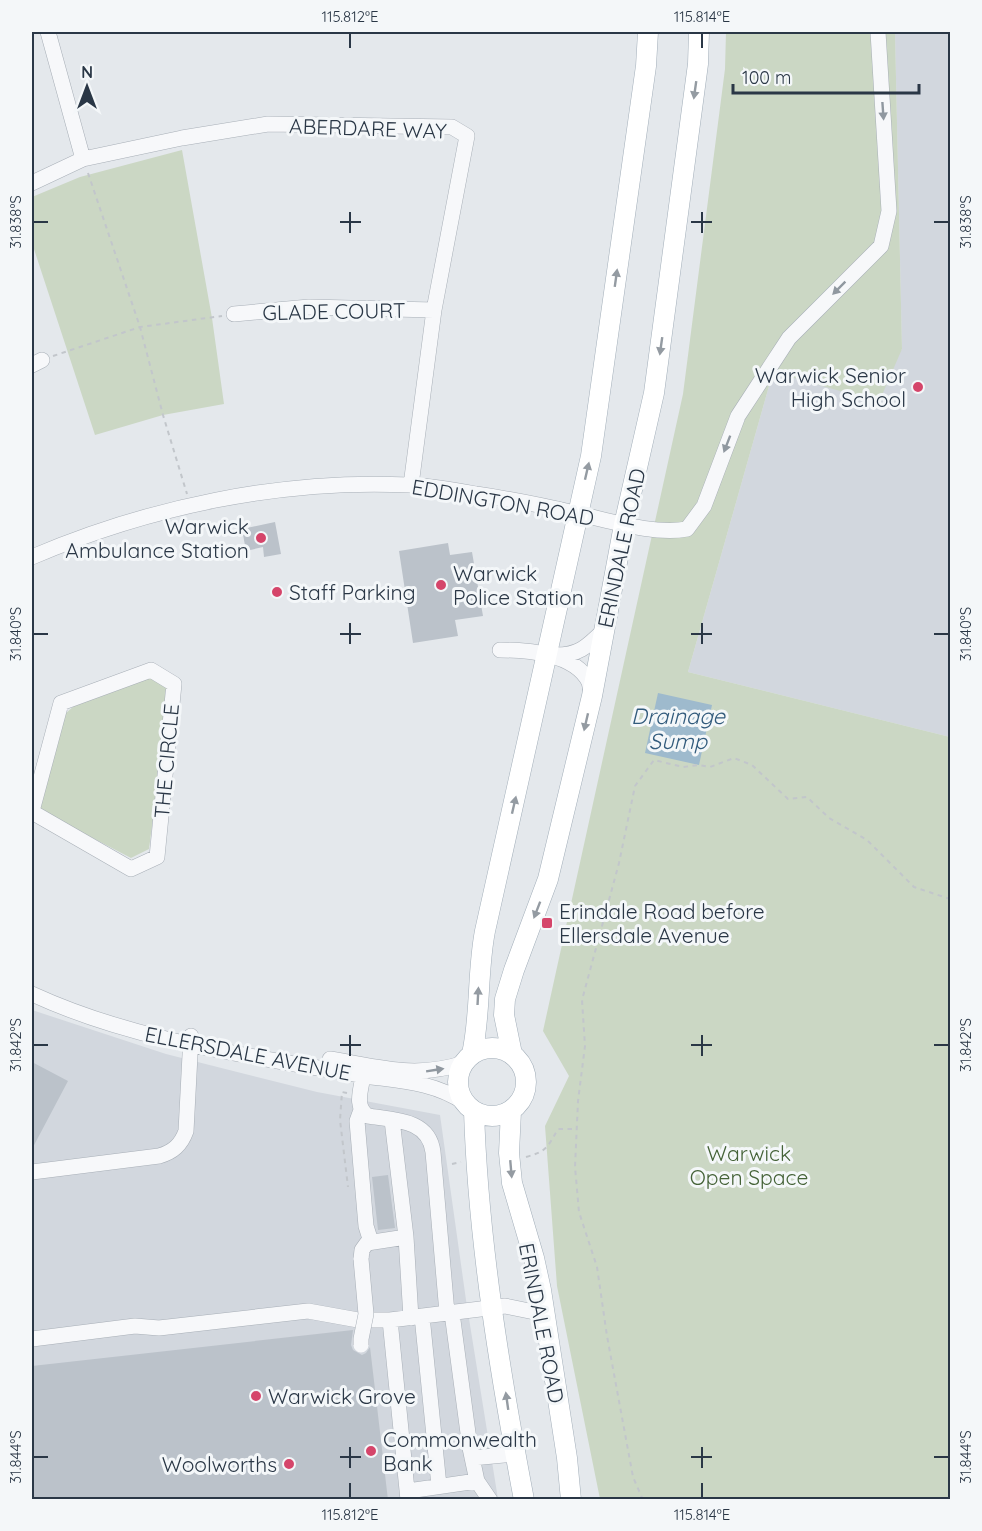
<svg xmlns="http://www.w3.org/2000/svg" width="982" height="1531" font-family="Quicksand,sans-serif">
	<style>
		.built { fill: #d2d7de }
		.green { fill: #cbd7c4 }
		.water { fill: #9ebacd }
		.building { fill: #bbc2ca }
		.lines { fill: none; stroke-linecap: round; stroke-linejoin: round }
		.minor-casing { stroke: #a8afb7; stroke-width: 16 }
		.major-casing { stroke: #a2aeb9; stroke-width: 21 }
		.path { stroke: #c2c6cb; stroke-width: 2; stroke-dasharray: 4.5 4.5; stroke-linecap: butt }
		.minor { stroke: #f7f8fa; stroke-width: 15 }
		.major { stroke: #fff; stroke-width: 20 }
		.minor-bridge-casing { stroke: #a8afb7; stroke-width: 16; stroke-linecap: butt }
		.minor-bridge { stroke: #f7f8fa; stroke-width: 15 }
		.oneway { fill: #949ba2 }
		.oneway2 { fill: #9098a0 }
		.ticks { fill: none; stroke: #2a3746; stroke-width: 2 }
		.poi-dot { fill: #d5456a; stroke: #f4f7f9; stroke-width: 2 }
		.labels { text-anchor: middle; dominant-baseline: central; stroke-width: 6; stroke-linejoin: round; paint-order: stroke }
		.street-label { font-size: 21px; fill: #2a3746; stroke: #f4f7f9 }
		.poi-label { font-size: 21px; fill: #2a3746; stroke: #f4f7f9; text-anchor: start }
		.park-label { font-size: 21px; fill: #446237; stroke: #f4f7f9 }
		.water-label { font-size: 22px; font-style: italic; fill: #325b7c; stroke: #f4f7f9 }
		.neatline { fill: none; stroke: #2a3746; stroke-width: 2 }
		.ticks-label { font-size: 15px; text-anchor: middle; fill: #2a3746 }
	</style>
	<rect width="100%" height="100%" fill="#e4e8ec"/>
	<path class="built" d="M 895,32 L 950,32 L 950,737 L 688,672 L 773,372 L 902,350 Z
		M 32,1010 L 166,1054 L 317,1092 L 440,1115 L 466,1300 L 498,1499 L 32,1499 Z"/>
	<path class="green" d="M 726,32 L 895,32 L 902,349 L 879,402 L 773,372 L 688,672 L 950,737 L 950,1499 L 600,1499 L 557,1286 L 545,1126 L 569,1076 L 543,1031 L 683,394 L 725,69 Z
		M 182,150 L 212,318 L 224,404 L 163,415 L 95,435 L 32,243 L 32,197 L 80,177 Z
		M 149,678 L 164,682 L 170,689 L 149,849 L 131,858 L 39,810 L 66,713 L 74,706 Z"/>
	<path class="water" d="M 658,693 L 712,705 L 699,765 L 645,753 Z"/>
	<path class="building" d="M 275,522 L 281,554 L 264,557 L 263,547 L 246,551 L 242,529 Z
		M 448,543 L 450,555 L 472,552 L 483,616 L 455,620 L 458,636 L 413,643 L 399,551 Z
		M 32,1062 L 68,1081 L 32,1149 Z
		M 388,1175 L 395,1228 L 378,1230 L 372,1177 Z
		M 353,1330 L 351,1345 L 353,1350 L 362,1355 L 366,1353 L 370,1347 L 388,1500 L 32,1500 L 32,1366 Z"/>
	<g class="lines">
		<g class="minor-casing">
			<path id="minor" d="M 48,32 L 83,159
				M 32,183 L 83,159 L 182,138 L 268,124 L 452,127 L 467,136 L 434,310 L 411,485
				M 234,314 L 309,307 L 434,310
				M 32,365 L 42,360
				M 32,557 C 149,507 281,479 409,485 C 431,486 454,490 476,494 C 511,499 545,506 579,514 C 611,521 654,535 687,529 L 704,506 L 738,416 L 789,338 L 881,246 L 889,211 L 878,32
				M 500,650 C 526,650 575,653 589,682 C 590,686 591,691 592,696
				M 553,655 C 578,656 587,647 604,630
				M 32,811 L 61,703 L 151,670 L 174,684 L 157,857 L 131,869 L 32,812
				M 32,994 C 119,1034 212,1050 306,1066 C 325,1069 345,1073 365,1076 C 401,1081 434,1082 465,1103
				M 330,1059 C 379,1067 415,1079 464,1063
				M 363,1076 C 361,1090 354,1107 368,1116 C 394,1120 429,1119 433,1152 L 447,1313
				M 361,1110 L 357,1121 L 366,1226 L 371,1242
				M 392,1120 L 406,1237 L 411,1318
				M 32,1172 L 159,1156 C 173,1152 181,1145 186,1131 L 191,1036
				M 361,1259 L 362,1250 L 367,1243 L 406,1237
				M 452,1313 L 470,1448 L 477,1481 L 490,1500
				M 422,1316 L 439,1486
				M 32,1339 L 135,1326 L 159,1328 L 308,1311 L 358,1320 L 390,1320
				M 472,1458 L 516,1454
				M 408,1491 L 477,1481
				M 408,1500 L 390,1320 L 505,1306 L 544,1314"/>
		</g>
		<g class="major-casing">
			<path id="major" d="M458 1082a34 34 0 1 1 68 0a34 34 0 1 1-68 0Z
				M 472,1054 C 481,1014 477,972 485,931 L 591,456 L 646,66 L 648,32
				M 512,1054 L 504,1015 L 505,999 L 514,970 L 548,879 L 592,696 L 624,525 L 654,393 L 698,64 L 699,32
				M 474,1111 C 478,1240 500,1373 524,1500
				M 511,1111 L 509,1153 L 512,1183 L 534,1258 L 541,1290 L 567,1458 L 571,1500"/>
		</g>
		<path class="path" d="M 88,173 L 140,327 L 163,415 L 187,494
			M 53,356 L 140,327 L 222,316
			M 347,1093 L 342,1092 L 340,1120 L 348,1187
			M 526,1157 C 547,1151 547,1148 558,1129 L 576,1129
			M 452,1164 L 461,1162
			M 485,1442 L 494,1440
			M 643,1500 L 633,1477 L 607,1336 L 597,1267 L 579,1212 L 575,1167 L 578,1101 L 585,1046 L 582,1000 L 619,863 L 635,786 L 654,760 L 683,767 L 699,765 L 710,767 L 734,758 L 752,765 L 788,799 L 807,797 L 829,818 L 867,840 L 914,887 L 950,899"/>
		<use href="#minor" class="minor"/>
		<use href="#major" class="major"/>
		<g class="minor-bridge-casing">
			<path id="minor-bridge" d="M 361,1259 L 366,1314 L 361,1339 L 361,1345"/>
		</g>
		<use href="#minor-bridge" class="minor-bridge"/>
	</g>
	<defs><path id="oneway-solid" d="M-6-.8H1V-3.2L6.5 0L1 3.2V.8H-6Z" transform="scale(1.5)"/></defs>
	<g class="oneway">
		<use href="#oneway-solid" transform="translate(695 90) rotate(98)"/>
		<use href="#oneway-solid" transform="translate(616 278) rotate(-82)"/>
		<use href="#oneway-solid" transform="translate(661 346) rotate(98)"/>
		<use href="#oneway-solid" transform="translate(587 471) rotate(-77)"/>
		<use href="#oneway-solid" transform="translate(586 722) rotate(103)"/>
		<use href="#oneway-solid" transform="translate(514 805) rotate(-77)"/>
		<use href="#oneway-solid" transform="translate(537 910) rotate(111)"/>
		<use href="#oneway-solid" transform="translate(478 996) rotate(-87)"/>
		<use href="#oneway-solid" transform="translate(511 1169) rotate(85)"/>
		<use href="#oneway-solid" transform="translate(507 1401) rotate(-98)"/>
	</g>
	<g class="oneway2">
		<use href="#oneway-solid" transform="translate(883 111) rotate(86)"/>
		<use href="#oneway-solid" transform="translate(839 288) rotate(135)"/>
		<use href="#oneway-solid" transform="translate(727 444) rotate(111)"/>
		<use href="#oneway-solid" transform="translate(435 1070) rotate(-9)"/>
	</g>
	<path class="ticks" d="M 350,33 L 350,48M 702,33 L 702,48M 350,212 L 350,233M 702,212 L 702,233M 33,222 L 48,222M 340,222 L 361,222M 691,222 L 712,222M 934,222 L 949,222M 350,623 L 350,644M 702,623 L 702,644M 33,634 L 48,634M 340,634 L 361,634M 691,634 L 712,634M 934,634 L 949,634M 350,1035 L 350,1056M 702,1035 L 702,1056M 33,1045 L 48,1045M 340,1045 L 361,1045M 691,1045 L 712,1045M 934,1045 L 949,1045M 350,1447 L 350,1468M 702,1447 L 702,1468M 33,1457 L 48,1457M 340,1457 L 361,1457M 691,1457 L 712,1457M 934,1457 L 949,1457M 350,1483 L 350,1498M 702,1483 L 702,1498"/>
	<g class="poi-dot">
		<circle cx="918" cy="387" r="6"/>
		<circle cx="261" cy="538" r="6"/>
		<circle cx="441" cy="585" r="6"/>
		<circle cx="277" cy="592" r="6"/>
		<rect x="541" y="917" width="12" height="12" rx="3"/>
		<circle cx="256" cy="1396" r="6"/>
		<circle cx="371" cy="1451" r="6"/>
		<circle cx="289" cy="1464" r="6"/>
	</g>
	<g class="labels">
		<g class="street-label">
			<text transform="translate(368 128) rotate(2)">ABERDARE WAY</text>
			<text transform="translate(334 311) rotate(-1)">GLADE COURT</text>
			<text transform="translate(503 502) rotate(10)">EDDINGTON ROAD</text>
			<text transform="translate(621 548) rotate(-78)">ERINDALE ROAD</text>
			<text transform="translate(166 761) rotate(-85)">THE CIRCLE</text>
			<text transform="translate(248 1053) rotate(11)">ELLERSDALE AVENUE</text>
			<text transform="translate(542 1323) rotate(79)">ERINDALE ROAD</text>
		</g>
		<g class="poi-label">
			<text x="906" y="375" text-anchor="end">Warwick Senior<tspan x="906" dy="24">High School</tspan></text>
			<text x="249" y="526" text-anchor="end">Warwick<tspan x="249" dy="24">Ambulance Station</tspan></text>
			<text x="453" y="573">Warwick<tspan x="453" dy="24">Police Station</tspan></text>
			<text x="289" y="592">Staff Parking</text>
			<text x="559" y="911">Erindale Road before<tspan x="559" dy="24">Ellersdale Avenue</tspan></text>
			<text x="268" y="1396">Warwick Grove</text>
			<text x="383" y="1439">Commonwealth<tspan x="383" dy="24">Bank</tspan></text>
			<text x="277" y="1464" text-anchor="end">Woolworths</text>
		</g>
		<g class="park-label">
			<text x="749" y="1153">Warwick<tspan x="749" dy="24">Open Space</tspan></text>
		</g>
		<g class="water-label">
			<text x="678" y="716">Drainage<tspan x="678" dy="25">Sump</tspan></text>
		</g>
	</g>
	<rect width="982" height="1531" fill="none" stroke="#f4f7f9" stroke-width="66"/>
	<g transform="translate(87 87)" stroke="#f4f7f9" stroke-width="4.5" paint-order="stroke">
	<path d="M0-4.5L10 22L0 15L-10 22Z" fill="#2a3746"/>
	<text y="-9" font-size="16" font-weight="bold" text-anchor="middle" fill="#2a3746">N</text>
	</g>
	<path d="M733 84v9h186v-9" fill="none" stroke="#2a3746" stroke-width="3"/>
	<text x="742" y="84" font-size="18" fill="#2a3746" stroke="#f4f7f9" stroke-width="4.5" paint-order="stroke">100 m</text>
	<rect x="33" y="33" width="916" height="1465" class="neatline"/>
	<g class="ticks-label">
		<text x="350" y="22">115.812°E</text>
		<text x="702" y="22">115.814°E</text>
		<text transform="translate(16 222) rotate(-90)" y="5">31.838°S</text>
		<text transform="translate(966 222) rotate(-90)" y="5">31.838°S</text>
		<text transform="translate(16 634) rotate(-90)" y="5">31.840°S</text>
		<text transform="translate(966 634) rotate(-90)" y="5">31.840°S</text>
		<text transform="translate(16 1045) rotate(-90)" y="5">31.842°S</text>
		<text transform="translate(966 1045) rotate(-90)" y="5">31.842°S</text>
		<text transform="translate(16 1457) rotate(-90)" y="5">31.844°S</text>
		<text transform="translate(966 1457) rotate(-90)" y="5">31.844°S</text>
		<text x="350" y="1520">115.812°E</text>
		<text x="702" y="1520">115.814°E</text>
	</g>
</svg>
